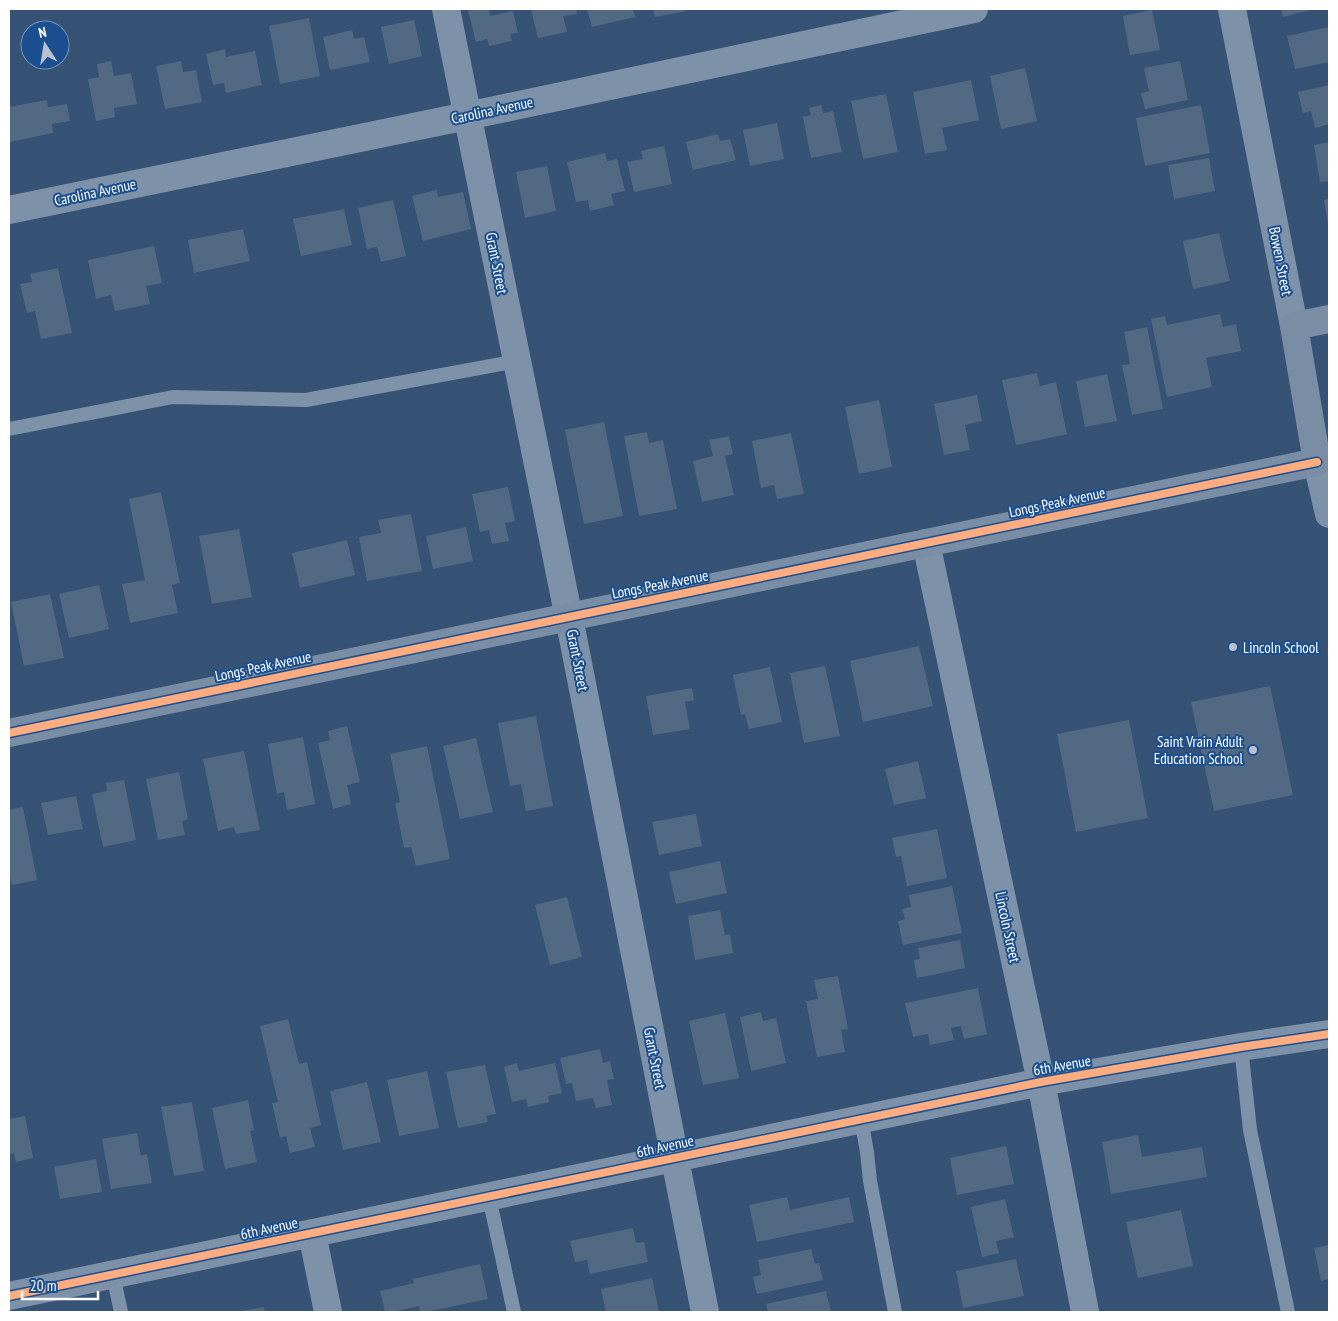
<svg xmlns="http://www.w3.org/2000/svg" width="1338" height="1321" font-family="'PT Sans Narrow',sans-serif">
	<style>
		.building { fill: #526984 }
		.lines { fill: none; stroke-linecap: round; stroke-linejoin: round }
		.lane { stroke: #7d92a8; stroke-width: 14 }
		.street { stroke: #7d92a8; stroke-width: 28 }
		.secondary { stroke: #798da4; stroke-width: 28 }
		.cycleway-casing { stroke: #1b4f8f; stroke-width: 11 }
		.cycleway { stroke: #ffac80; stroke-width: 8 }
		.poi-dot { fill: #b9c2ce; stroke: #1b4f8f; stroke-width: 2 }
		.labels { text-anchor: middle; dominant-baseline: central; stroke-width: 4; stroke-linejoin: round; paint-order: stroke }
		.street-label { font-size: 15px; fill: #fff; stroke: #1b4f8f }
		.poi-label { font-size: 15px; fill: #fff; stroke: #1b4f8f; text-anchor: start }
	</style>
	<rect width="100%" height="100%" fill="#365274"/>
	<path class="building" d="M 473,9 L 489,9 L 490,16 L 513,11 L 518,33 L 510,34 L 512,41 L 489,46 L 487,39 L 476,42 L 468,10 Z
		M 531,9 L 576,9 L 577,14 L 563,16 L 567,32 L 538,38 Z
		M 587,9 L 633,9 L 635,17 L 592,27 Z
		M 653,9 L 685,9 L 686,11 L 655,17 Z
		M 1281,9 L 1314,9 L 1283,17 Z
		M 1152,10 L 1160,50 L 1130,55 L 1123,16 Z
		M 309,18 L 320,76 L 280,84 L 269,26 Z
		M 414,20 L 422,56 L 389,64 L 381,27 Z
		M 1329,27 L 1329,62 L 1295,69 L 1287,36 Z
		M 352,30 L 354,39 L 364,37 L 370,62 L 330,70 L 323,37 Z
		M 225,49 L 226,57 L 255,51 L 262,85 L 226,93 L 224,83 L 213,85 L 206,54 Z
		M 111,61 L 114,76 L 131,73 L 137,104 L 114,108 L 115,117 L 96,121 L 88,79 L 99,77 L 97,64 Z
		M 181,61 L 183,72 L 196,70 L 202,102 L 165,109 L 156,66 Z
		M 1180,61 L 1188,100 L 1145,109 L 1141,93 L 1149,91 L 1144,68 Z
		M 1025,68 L 1037,121 L 1001,129 L 990,76 Z
		M 971,80 L 979,120 L 942,128 L 947,150 L 925,154 L 913,92 Z
		M 1329,85 L 1329,124 L 1315,128 L 1311,111 L 1303,113 L 1298,92 Z
		M 886,94 L 898,152 L 863,159 L 851,101 Z
		M 47,100 L 48,107 L 67,104 L 70,121 L 52,124 L 53,133 L 10,142 L 9,135 L 9,107 Z
		M 821,105 L 823,113 L 833,111 L 842,152 L 811,158 L 803,117 L 811,115 L 809,108 Z
		M 1201,105 L 1210,153 L 1145,166 L 1136,118 Z
		M 777,123 L 784,159 L 750,166 L 743,130 Z
		M 718,134 L 720,141 L 730,139 L 736,160 L 693,170 L 686,142 Z
		M 1329,142 L 1329,181 L 1320,182 L 1314,145 Z
		M 664,146 L 672,184 L 634,192 L 627,162 L 643,159 L 641,151 Z
		M 605,153 L 607,161 L 617,159 L 625,191 L 611,194 L 614,205 L 590,211 L 588,200 L 576,202 L 567,162 Z
		M 1209,158 L 1215,191 L 1174,199 L 1168,165 Z
		M 547,166 L 556,211 L 525,218 L 516,172 Z
		M 437,190 L 438,197 L 463,192 L 471,229 L 423,241 L 412,196 Z
		M 1329,199 L 1329,224 L 1328,224 L 1324,200 Z
		M 393,200 L 406,256 L 381,262 L 377,247 L 367,249 L 358,208 Z
		M 344,209 L 352,245 L 301,256 L 293,219 Z
		M 243,229 L 250,261 L 194,273 L 188,240 Z
		M 1219,233 L 1230,281 L 1193,289 L 1183,241 Z
		M 154,246 L 162,283 L 146,286 L 150,304 L 115,311 L 111,295 L 96,299 L 88,260 Z
		M 58,268 L 72,333 L 41,339 L 35,311 L 27,313 L 20,284 L 32,282 L 30,274 Z
		M 1220,314 L 1223,327 L 1236,324 L 1241,351 L 1206,358 L 1212,387 L 1167,397 L 1151,319 L 1165,316 L 1167,325 Z
		M 1147,327 L 1163,409 L 1132,415 L 1122,365 L 1130,364 L 1124,332 Z
		M 1037,373 L 1040,386 L 1056,382 L 1067,434 L 1016,445 L 1002,380 Z
		M 1107,374 L 1117,421 L 1085,427 L 1076,381 Z
		M 977,395 L 982,421 L 965,425 L 970,450 L 944,455 L 934,404 Z
		M 879,400 L 892,467 L 859,474 L 845,407 Z
		M 604,422 L 623,516 L 584,524 L 565,430 Z
		M 647,432 L 649,443 L 663,440 L 677,509 L 639,516 L 624,436 Z
		M 791,433 L 804,494 L 777,499 L 774,485 L 761,488 L 752,441 Z
		M 729,436 L 733,454 L 725,456 L 734,495 L 702,502 L 693,461 L 713,456 L 709,440 Z
		M 508,487 L 515,521 L 505,523 L 509,541 L 492,544 L 489,530 L 480,532 L 472,494 Z
		M 161,492 L 180,583 L 172,585 L 178,613 L 130,623 L 122,584 L 145,580 L 129,499 Z
		M 411,514 L 422,571 L 367,581 L 359,537 L 381,533 L 378,520 Z
		M 466,527 L 473,561 L 433,569 L 426,536 Z
		M 239,529 L 252,597 L 212,604 L 199,536 Z
		M 347,540 L 355,575 L 300,588 L 292,553 Z
		M 99,585 L 109,629 L 69,638 L 59,594 Z
		M 50,594 L 64,658 L 24,666 L 11,602 Z
		M 919,646 L 933,706 L 863,722 L 850,661 Z
		M 825,666 L 840,736 L 804,743 L 790,673 Z
		M 770,667 L 782,722 L 749,729 L 745,714 L 741,715 L 733,675 Z
		M 1270,686 L 1293,795 L 1214,811 L 1191,702 Z
		M 692,688 L 694,700 L 685,702 L 690,729 L 653,735 L 646,696 Z
		M 536,716 L 553,806 L 526,811 L 521,784 L 510,786 L 498,723 Z
		M 1129,720 L 1148,818 L 1076,832 L 1057,734 Z
		M 347,726 L 360,782 L 347,785 L 351,804 L 333,809 L 318,743 L 330,740 L 328,731 Z
		M 303,737 L 315,804 L 287,810 L 284,792 L 277,794 L 268,744 Z
		M 476,738 L 493,812 L 460,819 L 443,746 Z
		M 427,746 L 450,859 L 416,866 L 411,847 L 404,848 L 395,803 L 400,802 L 390,754 Z
		M 244,751 L 260,830 L 236,834 L 234,827 L 218,831 L 203,759 Z
		M 918,761 L 926,798 L 894,805 L 885,769 Z
		M 179,772 L 188,819 L 182,821 L 185,835 L 158,840 L 146,779 Z
		M 124,780 L 136,840 L 103,847 L 92,794 L 107,791 L 106,783 Z
		M 76,796 L 83,829 L 48,835 L 41,803 Z
		M 23,807 L 37,880 L 12,885 L 9,872 L 9,810 Z
		M 696,814 L 702,846 L 659,855 L 652,822 Z
		M 937,829 L 947,878 L 907,886 L 901,856 L 896,857 L 892,838 Z
		M 720,861 L 727,893 L 676,904 L 669,872 Z
		M 952,886 L 962,933 L 903,945 L 898,921 L 905,919 L 902,909 L 911,907 L 909,895 Z
		M 567,897 L 582,957 L 550,965 L 535,905 Z
		M 720,910 L 725,935 L 730,934 L 733,953 L 695,960 L 688,916 Z
		M 960,940 L 965,968 L 917,978 L 914,960 L 920,959 L 918,948 Z
		M 838,976 L 848,1029 L 841,1030 L 845,1052 L 817,1057 L 806,1001 L 818,999 L 814,980 Z
		M 978,988 L 987,1034 L 964,1039 L 961,1026 L 951,1028 L 954,1040 L 930,1045 L 928,1034 L 913,1037 L 905,1003 Z
		M 761,1012 L 763,1021 L 776,1018 L 786,1063 L 751,1071 L 740,1017 Z
		M 725,1013 L 739,1078 L 703,1085 L 689,1021 Z
		M 288,1019 L 299,1064 L 307,1062 L 321,1125 L 310,1128 L 315,1147 L 290,1153 L 286,1136 L 280,1138 L 272,1103 L 278,1102 L 260,1026 Z
		M 600,1049 L 603,1063 L 610,1061 L 614,1079 L 607,1080 L 612,1105 L 596,1108 L 593,1098 L 576,1101 L 572,1083 L 566,1084 L 560,1058 Z
		M 517,1063 L 519,1071 L 555,1063 L 562,1093 L 548,1096 L 549,1102 L 528,1107 L 526,1099 L 512,1102 L 504,1067 Z
		M 485,1065 L 496,1114 L 486,1116 L 488,1122 L 458,1128 L 446,1072 Z
		M 427,1071 L 439,1128 L 399,1136 L 387,1080 Z
		M 367,1082 L 381,1142 L 343,1150 L 330,1091 Z
		M 248,1100 L 254,1130 L 250,1131 L 257,1162 L 225,1169 L 212,1108 Z
		M 192,1102 L 204,1171 L 174,1176 L 161,1107 Z
		M 25,1116 L 33,1158 L 16,1162 L 14,1153 L 9,1155 L 9,1119 Z
		M 137,1133 L 141,1156 L 147,1154 L 152,1183 L 111,1189 L 102,1139 Z
		M 1138,1135 L 1142,1157 L 1202,1147 L 1207,1177 L 1111,1194 L 1102,1142 Z
		M 1006,1146 L 1014,1184 L 957,1195 L 950,1158 Z
		M 96,1159 L 102,1192 L 60,1199 L 54,1167 Z
		M 787,1197 L 790,1210 L 849,1197 L 854,1222 L 757,1242 L 749,1205 Z
		M 1005,1199 L 1014,1237 L 996,1241 L 999,1253 L 982,1257 L 971,1207 Z
		M 1181,1210 L 1193,1266 L 1138,1278 L 1126,1222 Z
		M 633,1228 L 636,1243 L 644,1242 L 648,1262 L 590,1274 L 587,1260 L 575,1262 L 570,1241 Z
		M 1329,1245 L 1329,1279 L 1321,1281 L 1314,1248 Z
		M 811,1249 L 815,1264 L 819,1263 L 823,1280 L 757,1294 L 753,1277 L 761,1275 L 758,1260 Z
		M 1016,1259 L 1024,1296 L 963,1308 L 956,1271 Z
		M 480,1264 L 488,1299 L 426,1312 L 420,1312 L 419,1306 L 392,1312 L 385,1312 L 380,1291 L 414,1283 L 413,1279 Z
		M 652,1278 L 659,1312 L 606,1312 L 601,1289 Z
		M 826,1291 L 831,1312 L 768,1312 L 766,1304 Z
		M 264,1307 L 265,1312 L 241,1312 L 241,1311 Z"/>
	<g class="lines">
		<path class="lane" d="M 9,429 L 173,397 L 306,400 L 517,361
			M 1241,1047 L 1250,1130 L 1288,1312
			M 861,1119 L 867,1152 L 870,1181 L 895,1312
			M 489,1197 L 514,1312
			M 113,1275 L 121,1312"/>
		<path class="street" d="M 446,9 L 574,643 L 705,1312
			M 1232,9 L 1294,326
			M 9,210 L 467,116 L 974,9
			M 1317,462 L 1329,514
			M 926,543 L 1041,1082 L 1085,1312
			M 312,1233 L 328,1312
			M 9,1296 L 1041,1082 L 1241,1047 L 1329,1034"/>
		<path class="secondary" d="M 9,733 L 1317,462 L 1294,326 L 1329,319"/>
		<g class="cycleway-casing">
			<path id="cycleway" d="M 9,733 L 1317,462
				M 9,1296 L 1041,1082 L 1241,1047 L 1329,1034"/>
		</g>
		<use href="#cycleway" class="cycleway"/>
	</g>
	<g class="poi-dot">
		<circle cx="1233" cy="647" r="5"/>
		<circle cx="1253" cy="750" r="5"/>
	</g>
	<g class="labels">
		<g class="street-label">
			<text transform="translate(492 110) rotate(-12)">Carolina Avenue</text>
			<text transform="translate(95 192) rotate(-12)">Carolina Avenue</text>
			<text transform="translate(1281 261) rotate(79)">Bowen Street</text>
			<text transform="translate(497 263) rotate(79)">Grant Street</text>
			<text transform="translate(1057 502) rotate(-12)">Longs Peak Avenue</text>
			<text transform="translate(660 584) rotate(-11)">Longs Peak Avenue</text>
			<text transform="translate(578 660) rotate(79)">Grant Street</text>
			<text transform="translate(263 666) rotate(-12)">Longs Peak Avenue</text>
			<text transform="translate(1008 927) rotate(78)">Lincoln Street</text>
			<text transform="translate(655 1058) rotate(79)">Grant Street</text>
			<text transform="translate(1062 1065) rotate(-10)">6th Avenue</text>
			<text transform="translate(665 1146) rotate(-12)">6th Avenue</text>
			<text transform="translate(269 1228) rotate(-12)">6th Avenue</text>
		</g>
		<g class="poi-label">
			<text x="1243" y="647">Lincoln School</text>
			<text x="1243" y="741" text-anchor="end">Saint Vrain Adult<tspan x="1243" dy="17">Education School</tspan></text>
		</g>
	</g>
	<rect width="1338" height="1321" fill="none" stroke="#ffffff" stroke-width="20"/>
	<g transform="translate(45 45) rotate(348)"><circle r="24" fill="#1b4f8f" stroke="#7695bc"/>
	<path d="M0-4L9 19L0 12L-9 19Z" fill="#b9c2ce"/>
	<text y="-8" font-size="14" font-weight="bold" text-anchor="middle" fill="#ffffff">N</text>
	</g>
	<path d="M22 1291v8h76v-8" fill="none" stroke="#ffffff" stroke-width="2.5"/>
	<text x="30" y="1291" font-size="15" fill="#ffffff" stroke="#1b4f8f" stroke-width="4" paint-order="stroke">20 m</text>
</svg>
